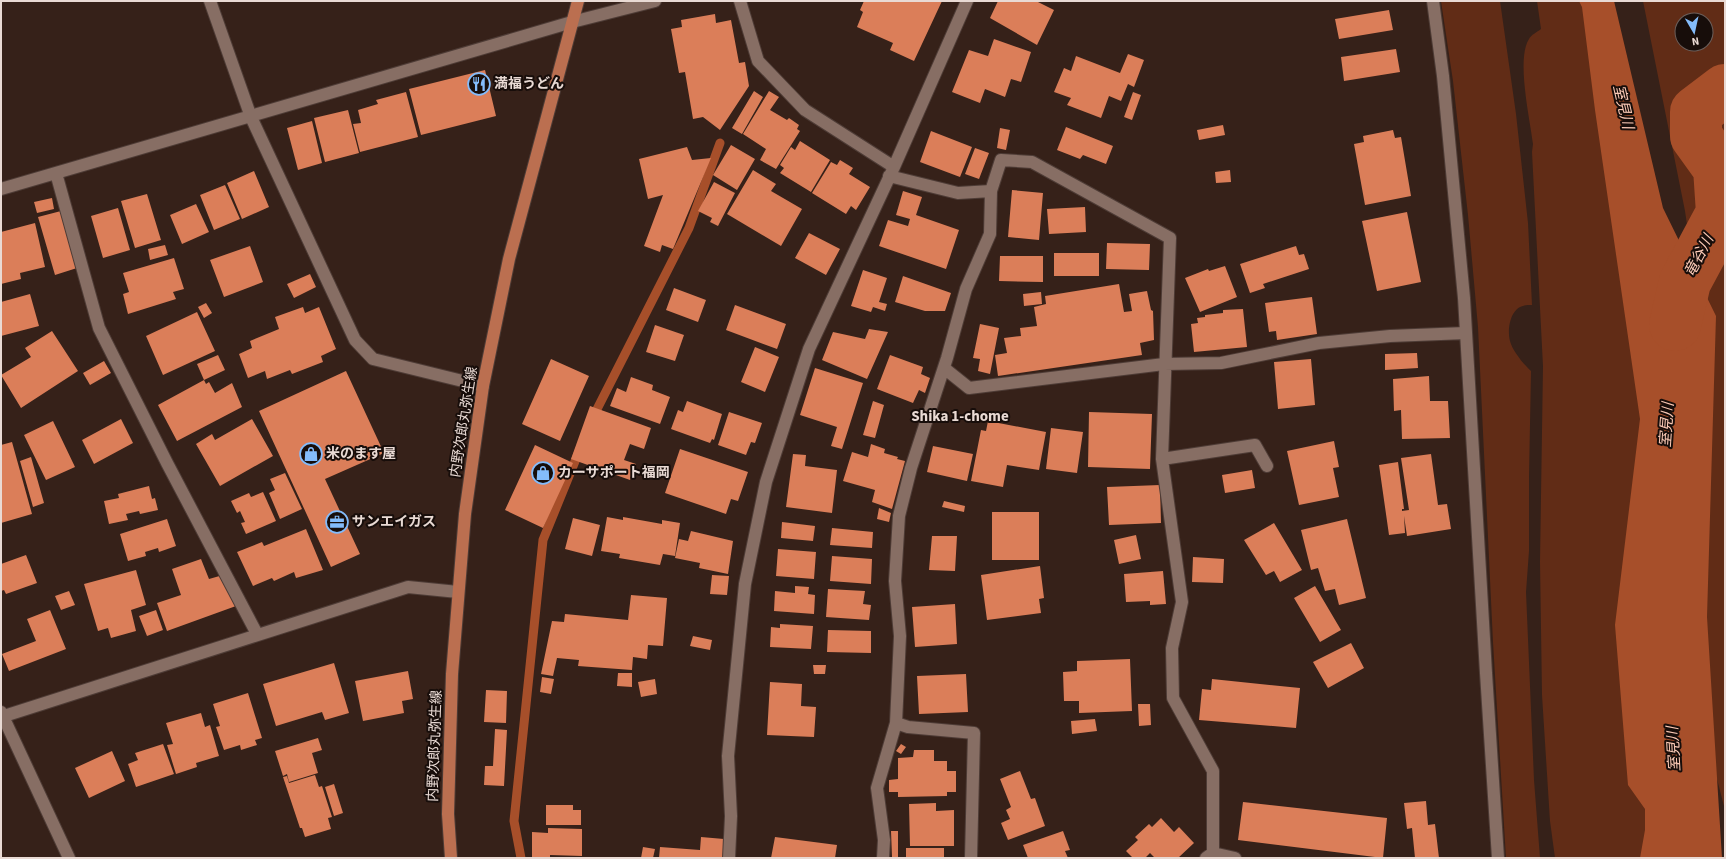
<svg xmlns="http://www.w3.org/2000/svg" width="1726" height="859" font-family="'Source Sans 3','Noto Sans JP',sans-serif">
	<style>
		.green { fill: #612c16; fill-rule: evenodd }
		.water { fill: #a74f2a }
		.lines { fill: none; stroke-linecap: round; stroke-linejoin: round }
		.stream { stroke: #a74f2a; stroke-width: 9 }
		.river { stroke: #a74f2a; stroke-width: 52 }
		.building { fill: #db7e59 }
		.minor-casing { stroke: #4e3c36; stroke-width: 14 }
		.major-casing { stroke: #4e3c36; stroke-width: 14 }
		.minor { stroke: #876e64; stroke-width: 12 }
		.major { stroke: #bb6f50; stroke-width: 12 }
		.labels { text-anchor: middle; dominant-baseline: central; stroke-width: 4; stroke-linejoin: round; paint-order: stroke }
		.poi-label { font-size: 14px; font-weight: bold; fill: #e9dad4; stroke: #170d0a; text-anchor: start }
		.street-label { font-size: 14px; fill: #e9dad4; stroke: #170d0a }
		.water-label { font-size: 15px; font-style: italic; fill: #fbcab6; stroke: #170d0a }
		.neighbourhood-label { font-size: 15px; font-weight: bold; fill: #e9dad4; stroke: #170d0a }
	</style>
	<rect width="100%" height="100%" fill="#362119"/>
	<path class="green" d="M 1441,1 L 1500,1 L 1516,114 L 1528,223 L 1532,305 C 1529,305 1525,305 1523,306 C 1510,309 1507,330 1510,341 C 1512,350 1524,365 1531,371 L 1529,477 L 1529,551 L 1526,592 L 1534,780 L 1540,858 L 1506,858 L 1493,642 L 1478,327 L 1468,215 L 1453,81 Z
		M 1537,1 L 1585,1 L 1651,419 L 1652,858 L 1555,858 L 1550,821 L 1542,695 L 1540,562 L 1543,366 L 1532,152 L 1533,144 C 1530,119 1516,59 1529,39 C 1531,35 1537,32 1541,29 Z
		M 1643,1 L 1725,1 L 1725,810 L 1702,721 L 1701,320 L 1685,211 ZM 1682,20 L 1706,20 L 1706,44 L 1682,44 Z"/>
	<path class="water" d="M 1579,1 L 1614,1 L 1663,208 L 1716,316 L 1707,617 L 1722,858 L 1640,858 L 1645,830 L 1645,809 L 1628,785 L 1615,625 L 1640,419 L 1595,110 L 1582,7 Z"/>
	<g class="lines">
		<path class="stream" d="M 592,419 L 689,228 L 720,143
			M 521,858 L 514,821 L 543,540 L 580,449"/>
		<path class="river" d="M 1675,325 L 1685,282 L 1722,213 L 1719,168 L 1696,136 L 1696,112 L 1725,90"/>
	</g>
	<path class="building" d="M 864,1 L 942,1 L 914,61 L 890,50 L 893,43 L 857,27 L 863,12 L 860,10 Z
		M 998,1 L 1036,1 L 1054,10 L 1037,45 L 990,18 Z
		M 1389,10 L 1393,30 L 1339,39 L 1335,19 Z
		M 715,14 L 716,23 L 731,20 L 739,63 L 745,62 L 749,86 L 720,130 L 703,117 L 693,119 L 685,72 L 679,73 L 671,29 L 682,27 L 681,20 Z
		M 994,39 L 1031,52 L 1021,82 L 1011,79 L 1005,97 L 985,89 L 980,103 L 952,92 L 969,50 L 988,56 Z
		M 1396,49 L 1400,72 L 1344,81 L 1341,57 Z
		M 1128,54 L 1144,60 L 1134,87 L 1128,84 L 1121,101 L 1109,96 L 1101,118 L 1067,105 L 1071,98 L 1054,92 L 1064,68 L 1071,71 L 1076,56 L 1120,73 Z
		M 485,70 L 496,116 L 421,135 L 409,89 Z
		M 754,91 L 763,97 L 742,134 L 732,128 Z
		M 769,91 L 779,97 L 770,110 L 787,120 L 789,118 L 799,125 L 797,129 L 800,131 L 776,169 L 760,160 L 766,149 L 743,134 Z
		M 406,92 L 418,137 L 360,152 L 353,124 L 361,123 L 358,110 L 378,104 L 376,100 Z
		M 1133,92 L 1141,95 L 1132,120 L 1124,117 Z
		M 348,110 L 359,153 L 325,162 L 314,118 Z
		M 312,121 L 322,163 L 298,170 L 287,128 Z
		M 1223,125 L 1225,135 L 1199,140 L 1197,130 Z
		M 1066,127 L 1113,146 L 1106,164 L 1083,155 L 1080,159 L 1057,150 Z
		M 1000,128 L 1010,130 L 1006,150 L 997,148 Z
		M 1393,130 L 1395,138 L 1401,137 L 1411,196 L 1365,205 L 1354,144 L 1364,142 L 1363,136 Z
		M 931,131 L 972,147 L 960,177 L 920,162 Z
		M 800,141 L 830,160 L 811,192 L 780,173 L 784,168 L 780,165 L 791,147 L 795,150 Z
		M 731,145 L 755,159 L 737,190 L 713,175 Z
		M 687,147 L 692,160 L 711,158 L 673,249 L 662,245 L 660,252 L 644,246 L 663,195 L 648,199 L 639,159 Z
		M 975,148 L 989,153 L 979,179 L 965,174 Z
		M 840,160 L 853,168 L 849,174 L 870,187 L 856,210 L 851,206 L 846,214 L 812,193 L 831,162 L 837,165 Z
		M 753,170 L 776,184 L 771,191 L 802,209 L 781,246 L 727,214 Z
		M 1230,170 L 1231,182 L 1216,183 L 1215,172 Z
		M 254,171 L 269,207 L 242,219 L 227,183 Z
		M 714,182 L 735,193 L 718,226 L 710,222 L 712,218 L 698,211 Z
		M 225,185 L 240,219 L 214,230 L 200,195 Z
		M 1012,190 L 1043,193 L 1039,240 L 1008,237 Z
		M 903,191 L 922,197 L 916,215 L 959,230 L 946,269 L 879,246 L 888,220 L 908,226 L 910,219 L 896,215 Z
		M 147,194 L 161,240 L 135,248 L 121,201 Z
		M 52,198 L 54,209 L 37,213 L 34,202 Z
		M 196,204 L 209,232 L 182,244 L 170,215 Z
		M 1085,207 L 1086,232 L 1049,234 L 1047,209 Z
		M 118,208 L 130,250 L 103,258 L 91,216 Z
		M 61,211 L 77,268 L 55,275 L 38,217 Z
		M 1407,212 L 1421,282 L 1377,291 L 1362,221 Z
		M 35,223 L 45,267 L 20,273 L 21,279 L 1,284 L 1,232 Z
		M 809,233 L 840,249 L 826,275 L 795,258 Z
		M 1107,243 L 1150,244 L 1149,270 L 1106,269 Z
		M 165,245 L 168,255 L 150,260 L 148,249 Z
		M 250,246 L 263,282 L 224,297 L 210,260 Z
		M 1296,246 L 1299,255 L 1304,254 L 1309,269 L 1263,284 L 1265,288 L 1250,293 L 1240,264 Z
		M 1054,253 L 1099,253 L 1099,276 L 1054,276 Z
		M 1000,256 L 1043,256 L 1043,282 L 999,281 Z
		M 174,258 L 184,289 L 173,292 L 176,299 L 128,314 L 123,294 L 129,292 L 123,273 Z
		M 1225,266 L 1237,297 L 1200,312 L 1185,278 L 1208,269 L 1209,271 Z
		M 863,270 L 887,278 L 879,302 L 887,304 L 885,311 L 873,307 L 871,312 L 851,306 Z
		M 310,274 L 316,287 L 294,298 L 287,284 Z
		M 903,276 L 951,293 L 945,311 L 925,311 L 895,302 Z
		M 1119,284 L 1124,312 L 1132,311 L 1129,294 L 1147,291 L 1151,310 L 1153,311 L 1154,340 L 1140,343 L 1142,355 L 998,376 L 995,355 L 1007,353 L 1004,338 L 1021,336 L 1020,328 L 1037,326 L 1034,307 L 1046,304 L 1045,296 Z
		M 674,288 L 706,300 L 698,322 L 666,310 Z
		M 1041,292 L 1042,304 L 1024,306 L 1023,294 Z
		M 30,294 L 39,326 L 1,336 L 1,302 Z
		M 1312,297 L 1317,334 L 1277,340 L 1276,331 L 1269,332 L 1265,303 Z
		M 206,303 L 212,313 L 204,318 L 198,307 Z
		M 735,305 L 786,324 L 777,349 L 726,330 Z
		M 303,307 L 305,313 L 319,307 L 336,349 L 321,356 L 323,362 L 292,374 L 290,370 L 267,379 L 265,371 L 248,378 L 239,354 L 252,348 L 250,341 L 279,329 L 275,317 Z
		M 1243,309 L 1247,347 L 1194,352 L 1191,324 L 1198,323 L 1197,318 L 1205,317 L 1205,315 L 1223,313 L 1223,310 Z
		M 197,312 L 215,351 L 163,375 L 146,336 Z
		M 980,324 L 999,328 L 990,374 L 978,371 L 980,359 L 973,358 Z
		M 655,325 L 684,335 L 675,361 L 646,352 Z
		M 869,329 L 888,332 L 867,379 L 822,360 L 833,332 L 865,339 Z
		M 52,331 L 78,371 L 21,408 L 1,375 L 31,357 L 25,348 Z
		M 755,347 L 779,357 L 765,392 L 741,382 Z
		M 1417,353 L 1418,368 L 1385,370 L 1385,354 Z
		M 218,355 L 225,370 L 204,380 L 197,364 Z
		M 890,355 L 923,367 L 921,374 L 930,378 L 925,393 L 919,390 L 913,403 L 877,389 Z
		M 551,359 L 589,376 L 560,441 L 522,424 Z
		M 1311,359 L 1315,405 L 1278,409 L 1274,362 Z
		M 104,361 L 111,373 L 90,385 L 83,373 Z
		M 815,368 L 863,383 L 842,449 L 831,446 L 837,427 L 800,415 Z
		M 346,371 L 384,453 L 325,479 L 360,554 L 331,567 L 259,411 Z
		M 1429,376 L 1430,401 L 1448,401 L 1450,438 L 1402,439 L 1401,410 L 1394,411 L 1393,379 Z
		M 631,377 L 653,385 L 652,390 L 670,397 L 660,424 L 610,406 L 617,388 L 626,392 Z
		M 204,380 L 206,384 L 209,382 L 215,393 L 232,383 L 242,407 L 177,441 L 158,405 Z
		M 687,401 L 722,414 L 714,440 L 712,439 L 710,443 L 671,429 L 678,410 L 683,412 Z
		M 873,401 L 884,405 L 875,438 L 863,435 Z
		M 590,406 L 651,428 L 644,449 L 630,444 L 624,460 L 636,464 L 630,480 L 571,459 Z
		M 729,412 L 762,423 L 755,443 L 751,442 L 746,455 L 718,445 Z
		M 1089,412 L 1152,414 L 1150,469 L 1088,467 Z
		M 121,419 L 133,443 L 94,464 L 82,440 Z
		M 252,419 L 273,456 L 220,486 L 196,444 L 212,434 L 215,440 Z
		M 53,421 L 75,467 L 46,480 L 24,435 Z
		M 988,421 L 1046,432 L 1039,470 L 1007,465 L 1003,487 L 971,481 L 981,430 L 986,431 Z
		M 1051,428 L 1083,432 L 1077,473 L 1046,469 Z
		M 1334,441 L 1339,467 L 1333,468 L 1339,497 L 1299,505 L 1287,451 Z
		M 12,442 L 32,514 L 1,523 L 1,445 Z
		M 871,444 L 885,449 L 884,453 L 898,457 L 897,459 L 905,461 L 892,509 L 872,502 L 875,490 L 843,481 L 852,452 L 868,457 Z
		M 535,445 L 573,463 L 543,528 L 505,510 Z
		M 933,446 L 973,454 L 967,481 L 927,472 Z
		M 680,449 L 748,472 L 738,501 L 731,499 L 726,514 L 665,493 Z
		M 793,454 L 806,455 L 805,466 L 837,470 L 832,513 L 786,507 Z
		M 1431,454 L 1438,505 L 1447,504 L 1451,529 L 1407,536 L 1404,516 L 1405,533 L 1389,535 L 1379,465 L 1398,462 L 1404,509 L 1402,509 L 1402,511 L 1409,510 L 1401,458 Z
		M 31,457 L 44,503 L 33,507 L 20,461 Z
		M 1252,470 L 1255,488 L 1225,493 L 1222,475 Z
		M 285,473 L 302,509 L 280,519 L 269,493 L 275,490 L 270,479 Z
		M 1160,485 L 1161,523 L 1109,525 L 1107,487 Z
		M 149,486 L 152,499 L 155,498 L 158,510 L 140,514 L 139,511 L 126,514 L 128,520 L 109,524 L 104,501 L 119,498 L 118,494 Z
		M 263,492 L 276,521 L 246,534 L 241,523 L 245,522 L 240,511 L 237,513 L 231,501 L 249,493 L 251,497 Z
		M 944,501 L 965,506 L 964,512 L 942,507 Z
		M 879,508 L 891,513 L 889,522 L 877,519 Z
		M 992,512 L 1039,512 L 1039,560 L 992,560 Z
		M 607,517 L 623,520 L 623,517 L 662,524 L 662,520 L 680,523 L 675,556 L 663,554 L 660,565 L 619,558 L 620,554 L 601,551 Z
		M 573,518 L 600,525 L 592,556 L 565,549 Z
		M 167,519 L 176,546 L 159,552 L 158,548 L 145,552 L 146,556 L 128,561 L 120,534 Z
		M 1347,519 L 1366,598 L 1339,605 L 1335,589 L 1325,591 L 1318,568 L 1311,570 L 1301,530 Z
		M 782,522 L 815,526 L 813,541 L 781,538 Z
		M 1274,523 L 1302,570 L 1280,582 L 1274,571 L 1266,575 L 1244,540 Z
		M 832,528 L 873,532 L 872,548 L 830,545 Z
		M 306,529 L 323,570 L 296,578 L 294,572 L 274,581 L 272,578 L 253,586 L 237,552 L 262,542 L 264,546 Z
		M 691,531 L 733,541 L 728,574 L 699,568 L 700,563 L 675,558 L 679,539 L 688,541 Z
		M 1136,535 L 1141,559 L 1119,564 L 1114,540 Z
		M 932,536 L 957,536 L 955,571 L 929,570 Z
		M 778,549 L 816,552 L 814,579 L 776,576 Z
		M 26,555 L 37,583 L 6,594 L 4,590 L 1,591 L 1,564 Z
		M 832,556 L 872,559 L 871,584 L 830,581 Z
		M 1193,557 L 1224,559 L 1223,583 L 1192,582 Z
		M 201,559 L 209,579 L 223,575 L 236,606 L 167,631 L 157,603 L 181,595 L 172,569 Z
		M 1040,566 L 1044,598 L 1039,599 L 1041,613 L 987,620 L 981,575 Z
		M 136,570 L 146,605 L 131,610 L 136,631 L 111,638 L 108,628 L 98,631 L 84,584 Z
		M 1163,571 L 1166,604 L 1150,605 L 1150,601 L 1126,602 L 1124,574 Z
		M 712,575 L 729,576 L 727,595 L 710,594 Z
		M 795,586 L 809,587 L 808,594 L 815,595 L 814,614 L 774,611 L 775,591 L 795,593 Z
		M 1315,586 L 1341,630 L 1320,642 L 1294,598 Z
		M 828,589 L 865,591 L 863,604 L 871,605 L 869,620 L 826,617 Z
		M 69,591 L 75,605 L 61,610 L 55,596 Z
		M 631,595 L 667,598 L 663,646 L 648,645 L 647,659 L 633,657 L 632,670 L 578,666 L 579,660 L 557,658 L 553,676 L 541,674 L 552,621 L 564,622 L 565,614 L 628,620 Z
		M 955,604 L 957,644 L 915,647 L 912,607 Z
		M 50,610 L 66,649 L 9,671 L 2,654 L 36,641 L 27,619 Z
		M 156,610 L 163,630 L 147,636 L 139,616 Z
		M 780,624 L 813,626 L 811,649 L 770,647 L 771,627 L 780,628 Z
		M 828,630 L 871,631 L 871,653 L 827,652 Z
		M 693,636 L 712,640 L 710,650 L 690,646 Z
		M 1351,643 L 1364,668 L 1328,688 L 1313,662 Z
		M 1130,659 L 1132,711 L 1079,713 L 1079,701 L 1064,701 L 1063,672 L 1077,671 L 1077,661 Z
		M 334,663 L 349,713 L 325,720 L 322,712 L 276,726 L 263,684 Z
		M 813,665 L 826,665 L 825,674 L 814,674 Z
		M 408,671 L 413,699 L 402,701 L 404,713 L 363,721 L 355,681 Z
		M 618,673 L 632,673 L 632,687 L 617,686 Z
		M 966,674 L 968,712 L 919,714 L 917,676 Z
		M 542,677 L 554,679 L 551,694 L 540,692 Z
		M 655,679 L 657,694 L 641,697 L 638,682 Z
		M 1212,679 L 1300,688 L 1296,728 L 1199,720 L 1202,689 L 1211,690 Z
		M 770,682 L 802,684 L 801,706 L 816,707 L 814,737 L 767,735 Z
		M 486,690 L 507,691 L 506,723 L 484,722 Z
		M 248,693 L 262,738 L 255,740 L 257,745 L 241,750 L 240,745 L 224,750 L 216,727 L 220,726 L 213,704 Z
		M 1138,704 L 1150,704 L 1151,725 L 1139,726 Z
		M 201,713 L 205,727 L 210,725 L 219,756 L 196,763 L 197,767 L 176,774 L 167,745 L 173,744 L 166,723 Z
		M 1095,719 L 1097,731 L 1072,734 L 1071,721 Z
		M 495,729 L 507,730 L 504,786 L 484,785 L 485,766 L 493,766 Z
		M 318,738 L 322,750 L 312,753 L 318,773 L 289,782 L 287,774 L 283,776 L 275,751 Z
		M 163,744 L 174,774 L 136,787 L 128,764 L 138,760 L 135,753 Z
		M 901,744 L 906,747 L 901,754 L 896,751 Z
		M 914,750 L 934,750 L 934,761 L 947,761 L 947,771 L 956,771 L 956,792 L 947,792 L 947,796 L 898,797 L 898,792 L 889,792 L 889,780 L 898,779 L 898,758 L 913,757 Z
		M 112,751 L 125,781 L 89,798 L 75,768 Z
		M 1020,771 L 1031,799 L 1035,798 L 1045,826 L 1008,840 L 1001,823 L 1010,819 L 1006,810 L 1011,807 L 1000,779 Z
		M 315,775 L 319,787 L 322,786 L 332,817 L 328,818 L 331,829 L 305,837 L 302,828 L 300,828 L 283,777 L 287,776 L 289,783 Z
		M 334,784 L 343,813 L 334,816 L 325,787 Z
		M 1426,801 L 1428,825 L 1435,824 L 1439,858 L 1415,858 L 1412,828 L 1407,829 L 1404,803 Z
		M 1243,802 L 1387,818 L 1383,858 L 1238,840 Z
		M 936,803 L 936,811 L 954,810 L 954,846 L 910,846 L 909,804 Z
		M 546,805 L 573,805 L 573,810 L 581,810 L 581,825 L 546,825 Z
		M 1161,818 L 1174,832 L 1179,827 L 1194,843 L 1178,858 L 1155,858 L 1150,853 L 1145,858 L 1133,858 L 1126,851 L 1138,840 L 1135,837 L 1149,824 L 1152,827 Z
		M 548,828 L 582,829 L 582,856 L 550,855 L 550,858 L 532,858 L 532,832 L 548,833 Z
		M 891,831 L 898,831 L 898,857 L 892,857 Z
		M 1063,831 L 1070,850 L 1065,851 L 1068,858 L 1028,858 L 1023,845 Z
		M 701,837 L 724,839 L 723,858 L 659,858 L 660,847 L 700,850 Z
		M 775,837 L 837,845 L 835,858 L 771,858 Z
		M 643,847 L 655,849 L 653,858 L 641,858 Z
		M 906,848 L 944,848 L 944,858 L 906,858 Z"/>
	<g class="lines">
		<g class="minor-casing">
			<path id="minor" d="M 210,1 L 251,117 L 355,340 L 373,359 L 483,386
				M 740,1 L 758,61 L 805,110 L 894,167
				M 1433,1 L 1443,76 L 1464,298 L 1486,673 L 1498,858
				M 56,173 L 99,328 L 167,463 L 257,634
				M 889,176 L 958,193 L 991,191 L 1001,160 L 1032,162 L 1170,238 L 1162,459 L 1182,602 L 1172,648 L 1173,698 L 1213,771 L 1213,853 L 1206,858
				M 1,189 L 572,22 L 655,1
				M 944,368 L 969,388 L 1164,364 L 1221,363 L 1319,343 L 1390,336 L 1466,333
				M 1162,459 L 1255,445 L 1267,466
				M 1,712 L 69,858
				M 1,717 L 408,587 L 458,592
				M 896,723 L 908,727 L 974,733 L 971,858
				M 1213,853 L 1235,858
				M 729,858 L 731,816 L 728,756 L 745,584 L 766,482 L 809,349 L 894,167 L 967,1
				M 883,858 L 884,840 L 877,788 L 896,723 L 900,636 L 895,581 L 899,516 L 911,468 L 947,358 L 966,289 L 990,234 L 991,191"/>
		</g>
		<g class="major-casing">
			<path id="major" d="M 451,858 L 448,814 L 452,674 L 465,514 L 483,386 L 509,259 L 578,1"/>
		</g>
		<use href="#minor" class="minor"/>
		<use href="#major" class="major"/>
	</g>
	<defs>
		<g id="restaurant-ring" transform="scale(1.15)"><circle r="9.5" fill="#170d0a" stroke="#84bcfb" stroke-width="1.5"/><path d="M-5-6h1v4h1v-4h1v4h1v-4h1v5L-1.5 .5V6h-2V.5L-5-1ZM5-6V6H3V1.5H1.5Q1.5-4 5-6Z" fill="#84bcfb"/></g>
		<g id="shop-ring" transform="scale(1.15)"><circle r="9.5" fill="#170d0a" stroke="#84bcfb" stroke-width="1.5"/><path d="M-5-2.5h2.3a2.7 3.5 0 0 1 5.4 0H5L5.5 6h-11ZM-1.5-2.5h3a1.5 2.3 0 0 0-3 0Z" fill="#84bcfb"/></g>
		<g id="office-ring" transform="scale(1.15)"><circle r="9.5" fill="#170d0a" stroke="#84bcfb" stroke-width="1.5"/><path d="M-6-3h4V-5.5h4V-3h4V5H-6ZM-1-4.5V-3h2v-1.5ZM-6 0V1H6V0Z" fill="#84bcfb"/></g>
	</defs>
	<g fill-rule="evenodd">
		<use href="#restaurant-ring" x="479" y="84"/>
		<use href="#shop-ring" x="311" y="454"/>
		<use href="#shop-ring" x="543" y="473"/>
		<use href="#office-ring" x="337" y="522"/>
	</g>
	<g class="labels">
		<g class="poi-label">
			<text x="494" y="84">満福うどん</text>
			<text x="326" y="454">米のます屋</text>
			<text x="558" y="473">カーサポート福岡</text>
			<text x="352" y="522">サンエイガス</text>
		</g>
		<g class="street-label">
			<text transform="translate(464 422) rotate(-81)">内野次郎丸弥生線</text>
			<text transform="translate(435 746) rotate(-88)">内野次郎丸弥生線</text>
		</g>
		<g class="water-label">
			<text transform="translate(1623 107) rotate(77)">室見川</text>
			<text transform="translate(1699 256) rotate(-62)">竜谷川</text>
			<text transform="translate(1667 425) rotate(-86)">室見川</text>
			<text transform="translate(1674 749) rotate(-93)">室見川</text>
		</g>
		<g class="neighbourhood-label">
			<text x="960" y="416">Shika 1-chome</text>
		</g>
	</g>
	<rect width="1726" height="859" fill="none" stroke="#e9dad4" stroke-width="4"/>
	<g transform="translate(1694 32) rotate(171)"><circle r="19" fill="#170d0a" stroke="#6b5f5b"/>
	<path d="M0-3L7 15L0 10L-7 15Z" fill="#84bcfb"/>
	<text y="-6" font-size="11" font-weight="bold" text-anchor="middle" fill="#e9dad4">N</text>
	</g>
</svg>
